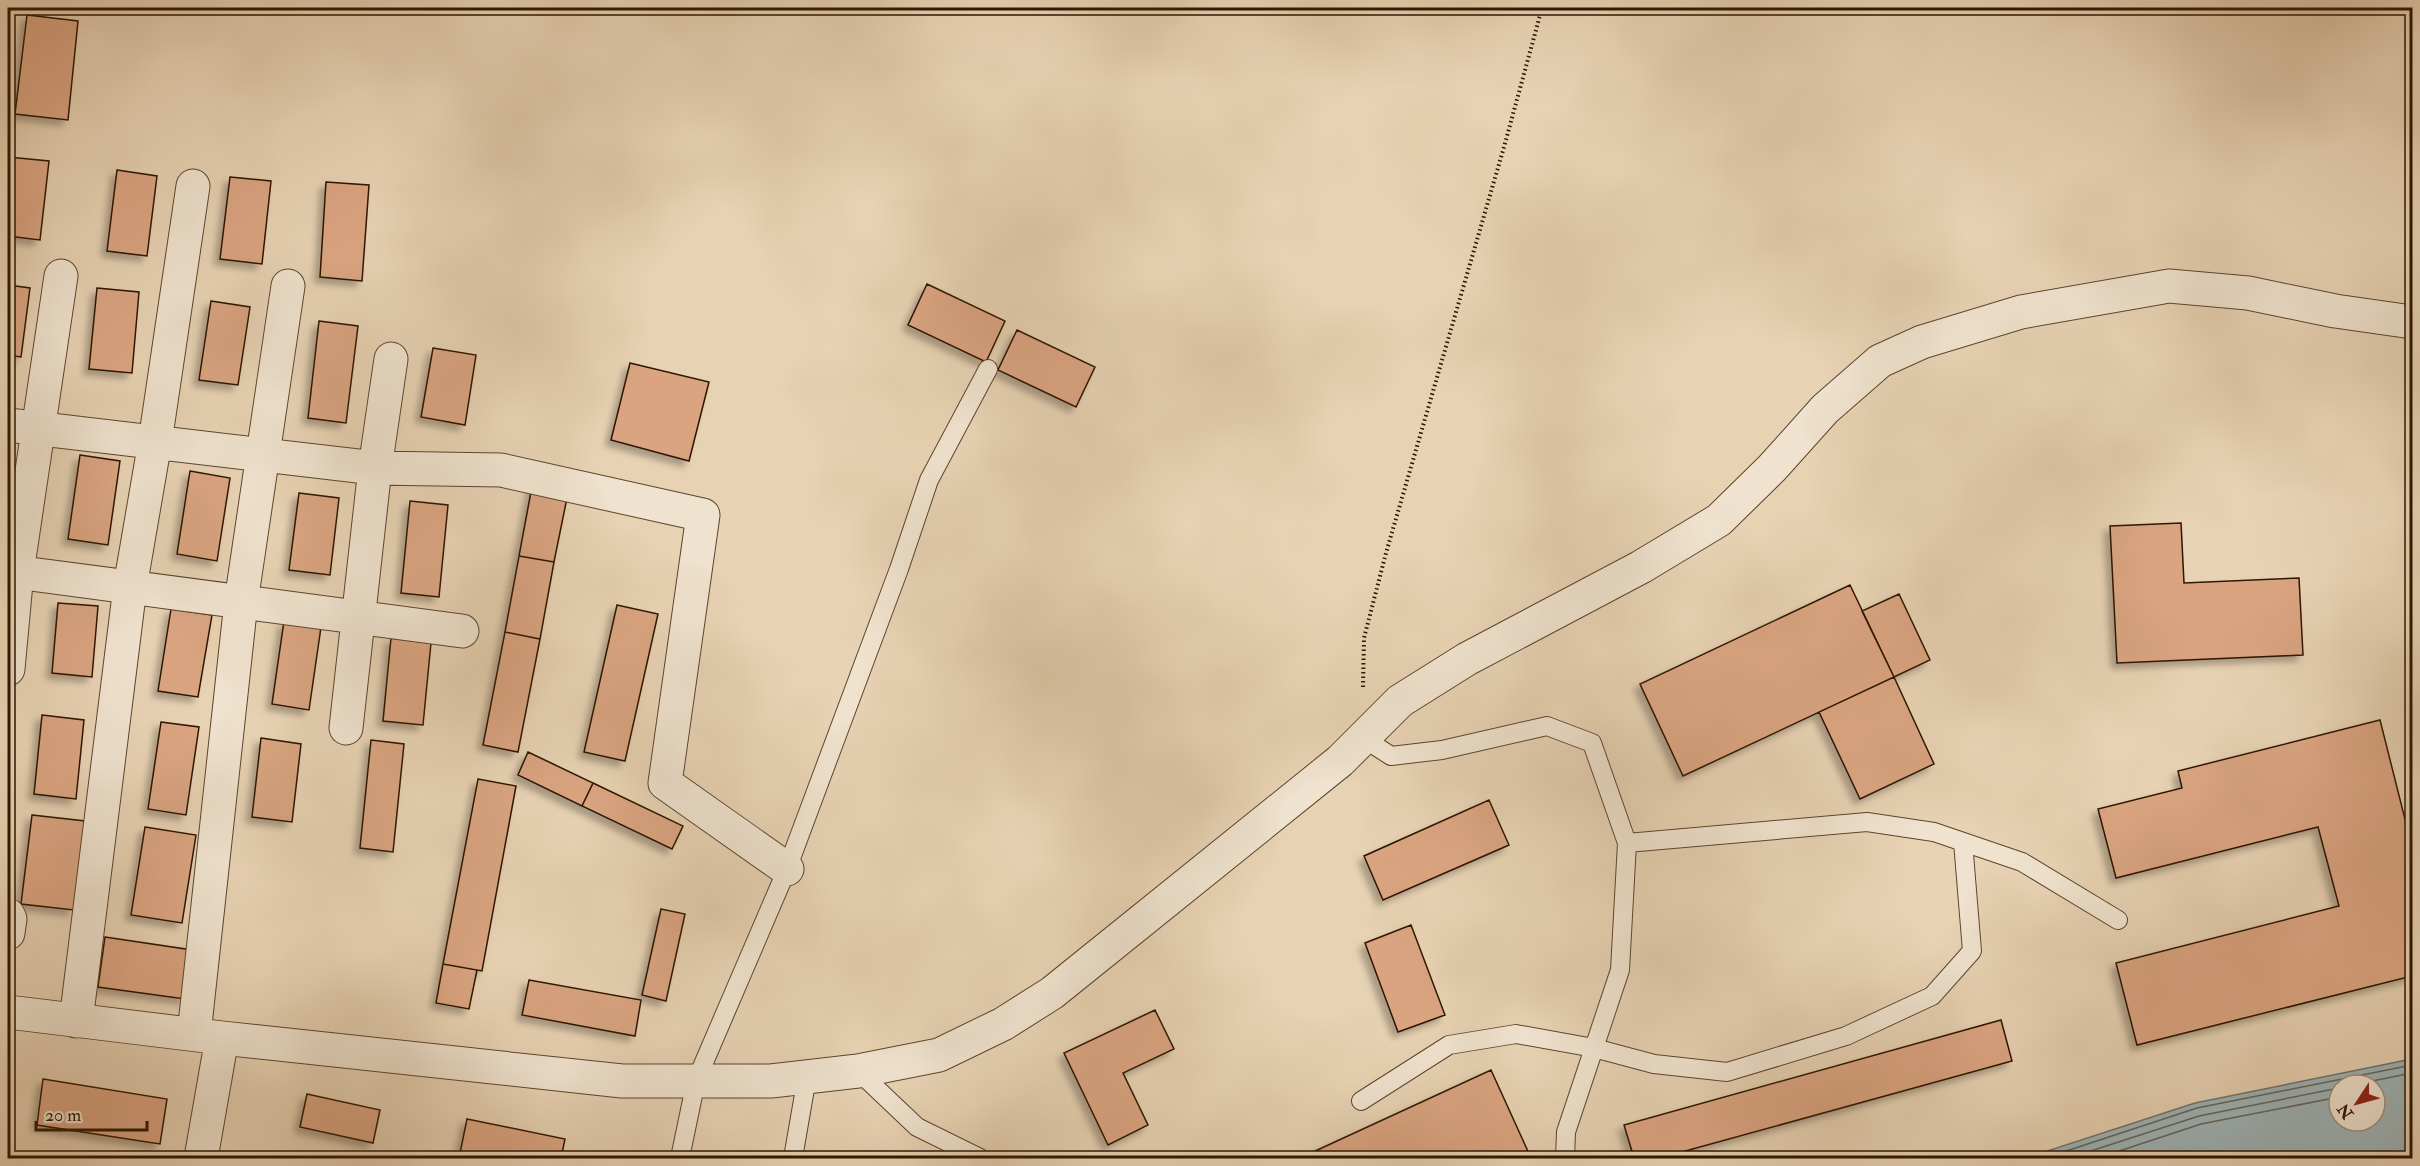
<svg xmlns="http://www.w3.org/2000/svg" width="2420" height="1166" font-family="'IM FELL Double Pica',serif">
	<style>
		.water { fill: #9db4b8; stroke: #70756e; stroke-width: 1.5; fill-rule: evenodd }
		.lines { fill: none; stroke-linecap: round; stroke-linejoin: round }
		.shore { stroke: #65655c; stroke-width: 1.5 }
		.building { fill: #daa481; stroke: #2d1600; stroke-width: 1.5; filter: url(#shadow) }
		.service-casing { stroke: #5c452d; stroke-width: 20 }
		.minor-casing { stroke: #5c452d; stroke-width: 35 }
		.path { stroke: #2d1600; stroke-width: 4; stroke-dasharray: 1.5 3; stroke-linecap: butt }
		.service { stroke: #efe2ce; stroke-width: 18 }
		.minor { stroke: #efe2ce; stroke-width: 33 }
	</style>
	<defs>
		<filter id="shadow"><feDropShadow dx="-5.5" dy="5.5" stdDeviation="3" flood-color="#0004"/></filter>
	</defs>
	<rect width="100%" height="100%" fill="#e7d2b3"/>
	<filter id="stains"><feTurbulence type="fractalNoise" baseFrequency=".00333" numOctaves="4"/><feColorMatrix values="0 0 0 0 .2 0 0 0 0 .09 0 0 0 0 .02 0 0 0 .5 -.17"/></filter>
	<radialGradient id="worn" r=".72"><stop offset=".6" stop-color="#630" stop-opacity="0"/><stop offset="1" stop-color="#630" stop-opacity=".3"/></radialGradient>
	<path class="water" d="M 2412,1059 L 2412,1158 L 2026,1158 L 2195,1103 ZM 2339,1085 L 2375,1085 L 2375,1121 L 2339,1121 Z"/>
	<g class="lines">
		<path class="shore" d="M 2352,1085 L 2412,1073
			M 2045,1158 L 2197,1108 L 2412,1065
			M 2069,1158 L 2199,1116 L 2339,1088
			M 2098,1158 L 2201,1124 L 2339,1097"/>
	</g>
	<path class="building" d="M 27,15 L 78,21 L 68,120 L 15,114 Z
		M 8,157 L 49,161 L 40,240 L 8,236 Z
		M 117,170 L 157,176 L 147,256 L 107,251 Z
		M 230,177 L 271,181 L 262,264 L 220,259 Z
		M 326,182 L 369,185 L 362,281 L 320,277 Z
		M 927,284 L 1005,321 L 986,362 L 908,325 Z
		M 8,285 L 30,288 L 21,357 L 8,355 Z
		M 97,288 L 139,292 L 132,373 L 89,369 Z
		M 211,301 L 250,307 L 238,385 L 199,380 Z
		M 319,321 L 358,326 L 346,423 L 308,418 Z
		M 1017,330 L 1095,367 L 1076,407 L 998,370 Z
		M 433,348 L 476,355 L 465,425 L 421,417 Z
		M 630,363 L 709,382 L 689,461 L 611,440 Z
		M 80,455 L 120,461 L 108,545 L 68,539 Z
		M 190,471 L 230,478 L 217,561 L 177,554 Z
		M 533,481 L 569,488 L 554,562 L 519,556 Z
		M 299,493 L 339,498 L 330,575 L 289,570 Z
		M 410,501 L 448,505 L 439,597 L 401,593 Z
		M 2181,523 L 2184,583 L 2299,578 L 2303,655 L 2117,663 L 2110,526 Z
		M 519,556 L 554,562 L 540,639 L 505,632 Z
		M 1850,585 L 1894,677 L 1683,776 L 1640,684 Z
		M 1899,594 L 1930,660 L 1894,677 L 1862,611 Z
		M 58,603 L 98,606 L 92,677 L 52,673 Z
		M 617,605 L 658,614 L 625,761 L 584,752 Z
		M 171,609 L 212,615 L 198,697 L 158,691 Z
		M 284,621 L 321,627 L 309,710 L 272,704 Z
		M 505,632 L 540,639 L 518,752 L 483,745 Z
		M 391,638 L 431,643 L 423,725 L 383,721 Z
		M 1894,677 L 1934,764 L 1860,799 L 1819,712 Z
		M 42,715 L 84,720 L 76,799 L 34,794 Z
		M 2380,720 L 2412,847 L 2412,976 L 2137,1045 L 2116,963 L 2339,906 L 2318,827 L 2116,878 L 2098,809 L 2182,788 L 2178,771 Z
		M 161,722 L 199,727 L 186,815 L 148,809 Z
		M 261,738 L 301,744 L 292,822 L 252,817 Z
		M 371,740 L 404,744 L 393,852 L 360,848 Z
		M 528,752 L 593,783 L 582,806 L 518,775 Z
		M 478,779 L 516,786 L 482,971 L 443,964 Z
		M 593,783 L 683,826 L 672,849 L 582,806 Z
		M 1489,800 L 1509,845 L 1383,900 L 1364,856 Z
		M 32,815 L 85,821 L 74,910 L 21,904 Z
		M 145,827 L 196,835 L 182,923 L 131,915 Z
		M 661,909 L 685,914 L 666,1001 L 642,995 Z
		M 1411,925 L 1445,1015 L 1398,1032 L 1365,943 Z
		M 105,937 L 192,950 L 185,999 L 98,987 Z
		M 443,964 L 477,970 L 469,1009 L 436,1003 Z
		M 529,980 L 641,1000 L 635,1036 L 522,1015 Z
		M 1155,1010 L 1174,1049 L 1123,1073 L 1148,1125 L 1108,1145 L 1064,1053 Z
		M 2001,1020 L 2012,1061 L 1660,1158 L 1634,1158 L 1624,1125 Z
		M 1491,1070 L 1531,1158 L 1300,1158 Z
		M 43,1079 L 167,1099 L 160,1144 L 37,1125 Z
		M 307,1094 L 380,1110 L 373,1143 L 300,1127 Z
		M 467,1119 L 565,1139 L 561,1158 L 459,1158 Z"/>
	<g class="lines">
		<g class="service-casing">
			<path id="service" d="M 1363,738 L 1391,756 L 1442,750 L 1547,726 L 1592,743 L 1627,843 L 1620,970 L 1566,1132 L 1565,1158
				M 1627,843 L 1867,822 L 1934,832 L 2022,862 L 2118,920
				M 858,1071 L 917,1127 L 980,1158
				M 1361,1101 L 1449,1045 L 1516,1034 L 1594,1048 L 1654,1064 L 1727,1072 L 1846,1036 L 1932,996 L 1972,951 L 1963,842
				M 680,1158 L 696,1081 L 787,869 L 899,569 L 929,480 L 988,369
				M 793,1158 L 807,1077"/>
		</g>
		<g class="minor-casing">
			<path id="minor" d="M 8,425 L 375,468 L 501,470 L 703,515 L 665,783 L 787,869
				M 8,571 L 462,631
				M 8,669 L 17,572 L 61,276
				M 346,728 L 375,468 L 391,359
				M 8,915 L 10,919 L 8,933
				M 8,1012 L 222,1038 L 622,1081 L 771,1081 L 858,1071 L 939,1055 L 1003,1024 L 1052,993 L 1340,761 L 1400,701 L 1467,659 L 1641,567 L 1719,520 L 1772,468 L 1825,409 L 1880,361 L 1922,342 L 2021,312 L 2169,286 L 2248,293 L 2335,311 L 2412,322
				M 76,1021 L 130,587 L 155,442 L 193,186
				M 194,1034 L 241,602 L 288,286
				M 201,1158 L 222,1038"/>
		</g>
		<path class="path" d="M 1363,687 L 1364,638 L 1386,553 L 1504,147 L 1542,8"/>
		<use href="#service" class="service"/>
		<use href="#minor" class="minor"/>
	</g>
	<rect width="2420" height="1166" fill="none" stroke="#e7d2b3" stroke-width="30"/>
	<rect x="9" y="9" width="2402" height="1148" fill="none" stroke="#2d1600" stroke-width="3"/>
	<rect x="15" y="15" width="2390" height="1136" fill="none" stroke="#2d1600" stroke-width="1.5"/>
	<g transform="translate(2357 1103) rotate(234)"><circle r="28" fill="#efe2ce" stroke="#a1907c" stroke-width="1.5"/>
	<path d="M0-4.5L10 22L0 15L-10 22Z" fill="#8f2418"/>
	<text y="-9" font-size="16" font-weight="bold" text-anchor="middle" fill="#2d1600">N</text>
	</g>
	<path d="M36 1121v9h111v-9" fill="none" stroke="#2d1600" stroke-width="3"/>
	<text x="45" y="1121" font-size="18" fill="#2d1600" stroke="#efe2ce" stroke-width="4.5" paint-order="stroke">20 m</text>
	<rect width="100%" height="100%" filter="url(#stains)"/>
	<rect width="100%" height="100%" fill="url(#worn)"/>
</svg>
